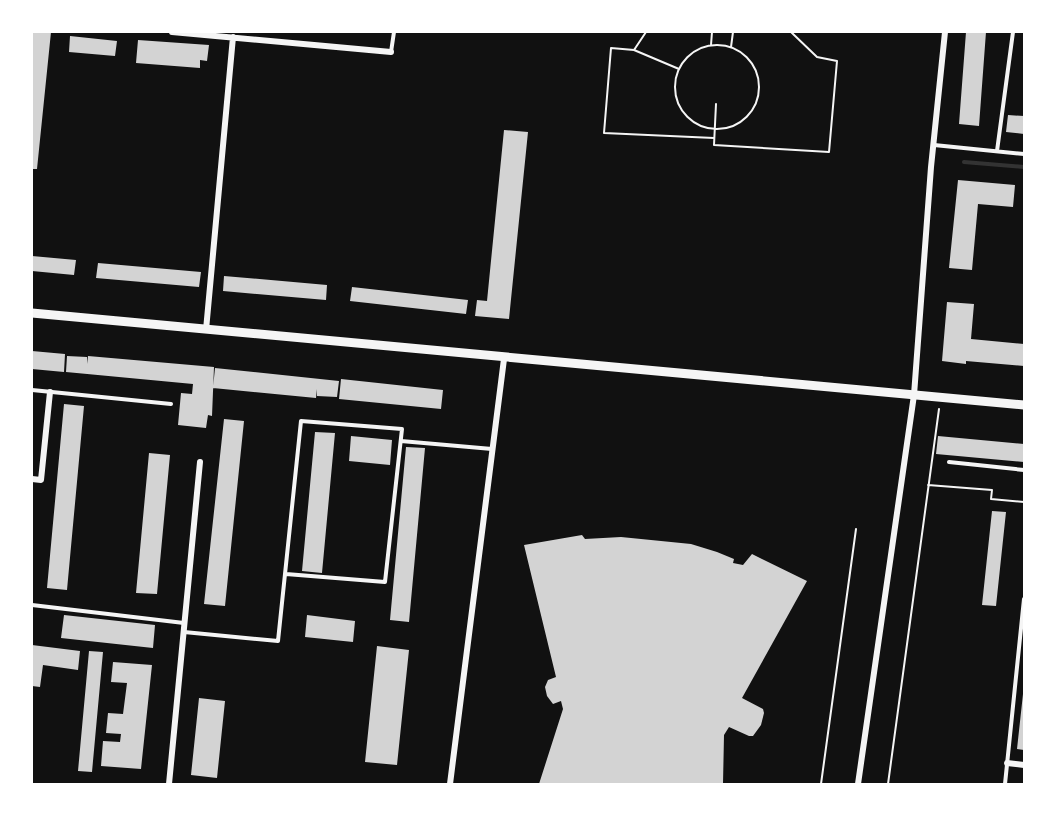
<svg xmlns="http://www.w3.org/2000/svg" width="1056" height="816" font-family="Arial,sans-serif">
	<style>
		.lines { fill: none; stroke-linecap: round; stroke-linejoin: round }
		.stream { stroke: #333; stroke-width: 4 }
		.building { fill: #d3d3d3 }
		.path { stroke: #f5f5f5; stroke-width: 2 }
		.service { stroke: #f5f5f5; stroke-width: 4 }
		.minor { stroke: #f5f5f5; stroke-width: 6 }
		.tertiary { stroke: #f5f5f5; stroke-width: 9 }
	</style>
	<rect width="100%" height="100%" fill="#111"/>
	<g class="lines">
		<path class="stream" d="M 964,162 L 1024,167"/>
	</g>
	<path class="building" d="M 32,32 L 51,32 L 37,169 L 32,169 Z
		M 966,32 L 986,32 L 979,126 L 959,124 Z
		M 70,36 L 117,41 L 115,56 L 69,52 Z
		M 138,40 L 209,45 L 207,61 L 200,60 L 200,68 L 136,63 Z
		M 1008,115 L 1024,116 L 1024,134 L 1006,132 Z
		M 504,130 L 528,132 L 509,319 L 475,316 L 477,300 L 487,301 Z
		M 958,180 L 1015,185 L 1013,207 L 978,204 L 972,270 L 949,268 Z
		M 32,256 L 76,260 L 74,275 L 32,271 Z
		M 98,263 L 201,272 L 199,287 L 96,278 Z
		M 224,276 L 327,285 L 326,300 L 223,291 Z
		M 352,287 L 468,300 L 466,314 L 350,301 Z
		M 947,302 L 974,304 L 971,339 L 1024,344 L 1024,366 L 966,361 L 966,364 L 942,361 Z
		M 32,351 L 65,354 L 64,372 L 32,369 Z
		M 67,356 L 87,357 L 87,364 L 88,356 L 214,367 L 212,416 L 208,415 L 206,428 L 178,425 L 181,393 L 192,394 L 193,384 L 66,372 Z
		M 215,368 L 339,381 L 337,397 L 317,396 L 317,389 L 316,398 L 213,388 Z
		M 341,379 L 443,390 L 441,409 L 339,399 Z
		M 64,404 L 84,406 L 67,590 L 47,588 Z
		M 224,419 L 244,421 L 225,606 L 204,604 Z
		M 315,432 L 335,433 L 322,573 L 302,571 Z
		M 351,436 L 392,440 L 390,465 L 349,461 Z
		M 938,436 L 1024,444 L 1024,462 L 936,454 Z
		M 406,447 L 425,448 L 409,622 L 390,620 Z
		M 149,453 L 170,455 L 157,594 L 136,593 Z
		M 992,511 L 1006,512 L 996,606 L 982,605 Z
		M 582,535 L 585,539 L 621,537 L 691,544 L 717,552 L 734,559 L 733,563 L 743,565 L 752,554 L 807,581 L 742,698 L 763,709 L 764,713 L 761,725 L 753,736 L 749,736 L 729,727 L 724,735 L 723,784 L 539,784 L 563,709 L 561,701 L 553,704 L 547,696 L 545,687 L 548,680 L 556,677 L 524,545 Z
		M 64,615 L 155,625 L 153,648 L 61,638 Z
		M 307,615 L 355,621 L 353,642 L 305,637 Z
		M 32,645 L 80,651 L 78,670 L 43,665 L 40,687 L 32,686 Z
		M 377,646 L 409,650 L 397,765 L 365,762 Z
		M 89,651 L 103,652 L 92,772 L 78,771 Z
		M 113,662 L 152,665 L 141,769 L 101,766 L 103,741 L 120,742 L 121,734 L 106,733 L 108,713 L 123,714 L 127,683 L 111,682 Z
		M 1023,694 L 1024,694 L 1024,750 L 1017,749 Z
		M 199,698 L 225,701 L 217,778 L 191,775 Z"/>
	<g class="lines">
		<path class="path" d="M 646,32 L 634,50 L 679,69
			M 711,45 L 712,32
			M675 87a42 42 0 1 1 84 0a42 42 0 1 1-84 0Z
			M 731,47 L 733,32
			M 634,50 L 611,48 L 604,133 L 714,138
			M 716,104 L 714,145 L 829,152 L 837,61 L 817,57 L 791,32
			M 928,485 L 992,490 L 991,499 L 1024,502
			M 821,784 L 856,529
			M 888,784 L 939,409"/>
		<path class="service" d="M 391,52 L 394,32
			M 934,145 L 1024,154
			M 997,151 L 1013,32
			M 32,390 L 171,404
			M 401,441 L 492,449
			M 949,462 L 1024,470
			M 32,605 L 184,623
			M 184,632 L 278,641 L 301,421 L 402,429 L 385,582 L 286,574
			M 1005,784 L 1024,599"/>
		<path class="minor" d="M 172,32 L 391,52
			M 206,330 L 233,37
			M 32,479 L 41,480 L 50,392
			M 1007,763 L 1024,765
			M 169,784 L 200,462
			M 450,784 L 504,359
			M 858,784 L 914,395 L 931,167 L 945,32"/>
		<path class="tertiary" d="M 32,313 L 1024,405"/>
	</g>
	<rect width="1056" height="816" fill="none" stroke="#ffffff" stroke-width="66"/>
</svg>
